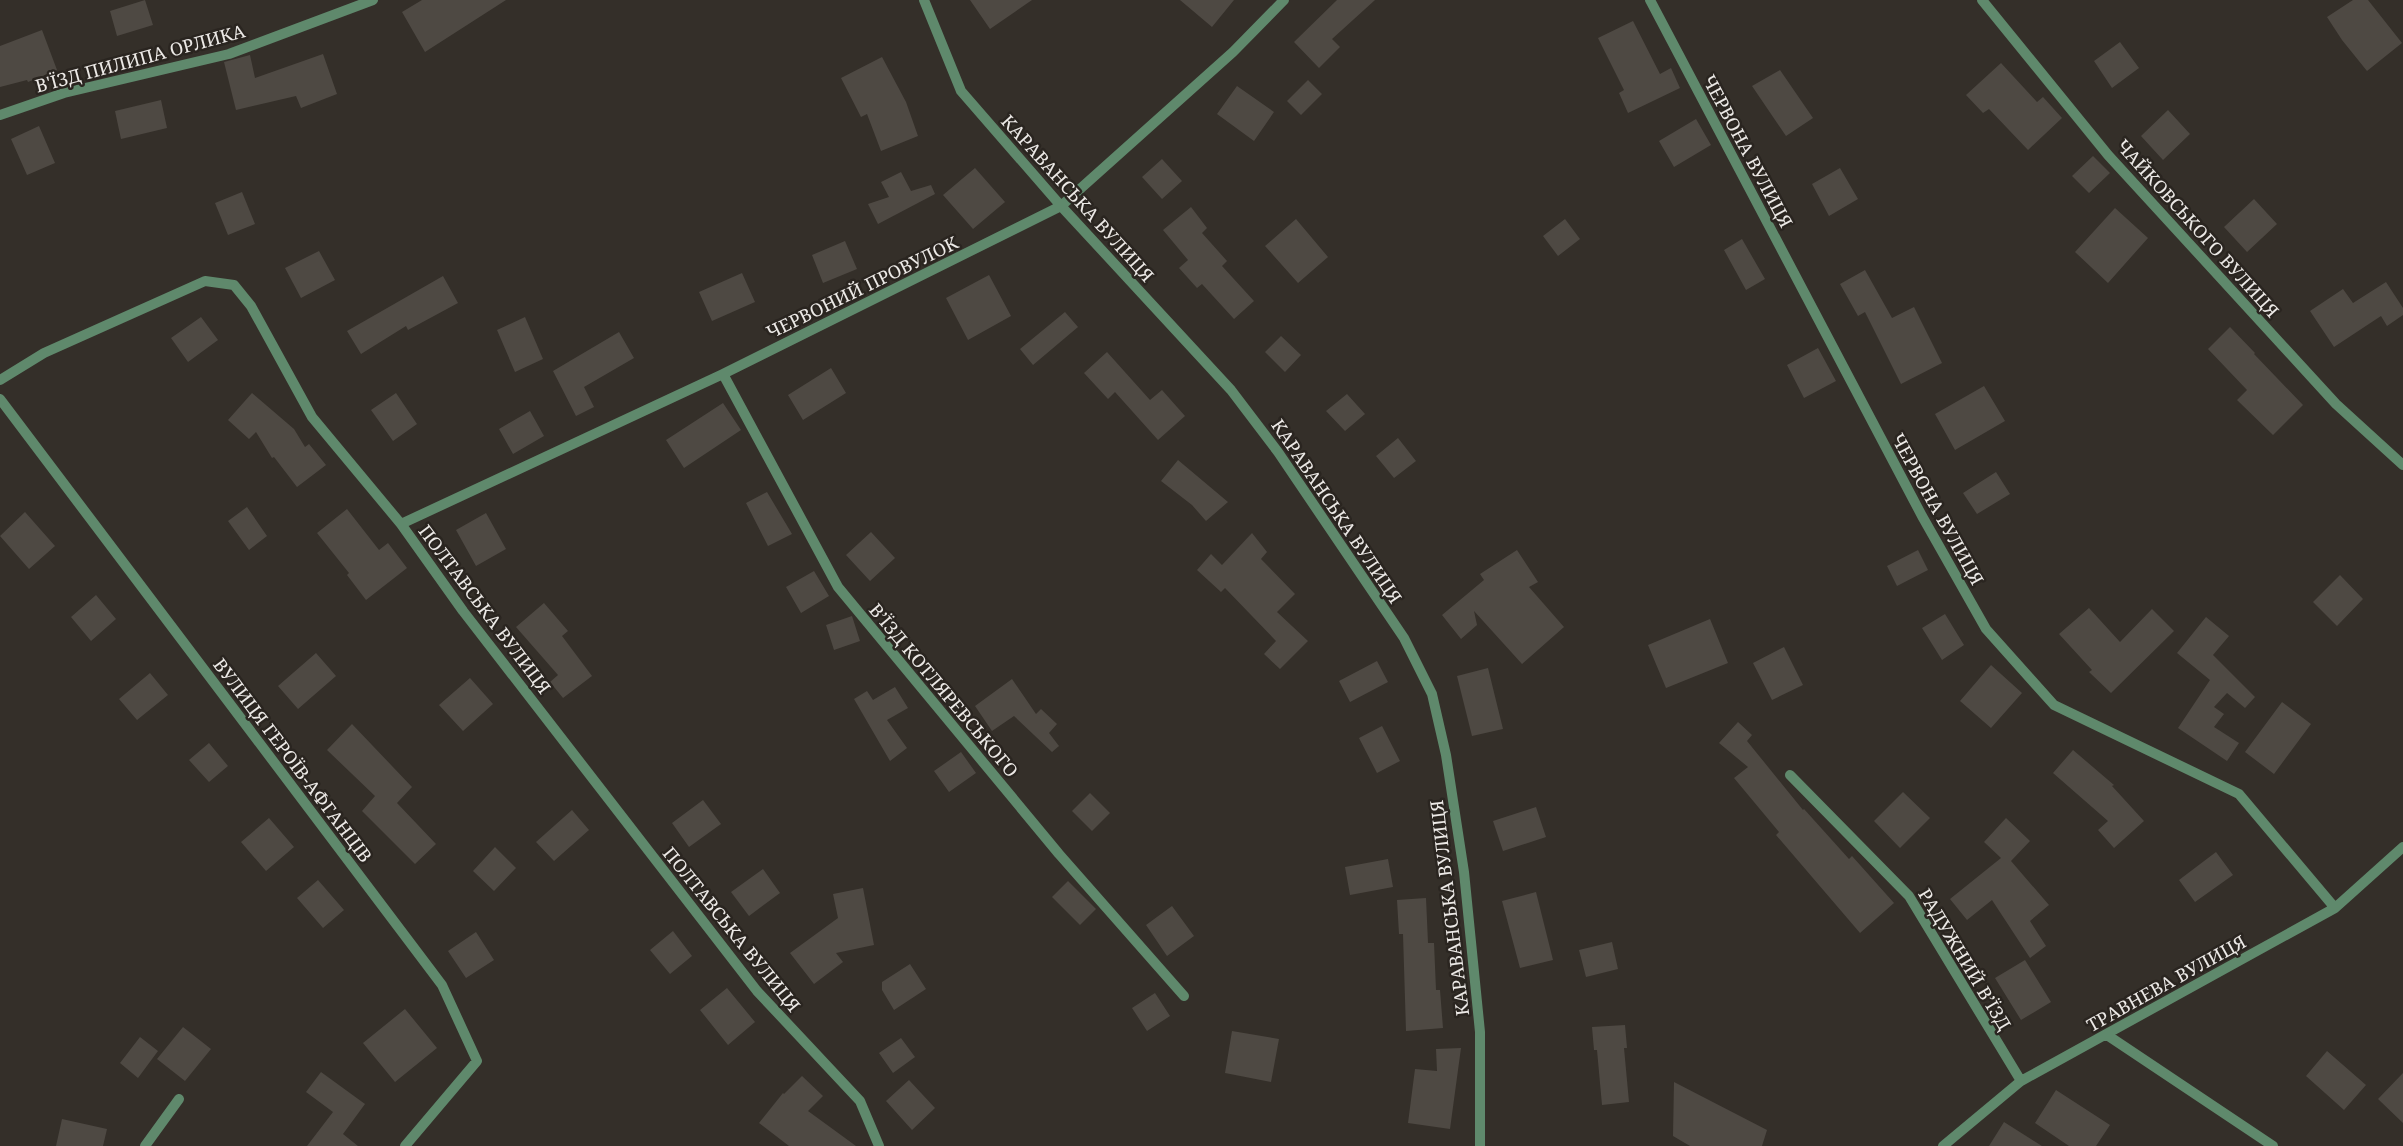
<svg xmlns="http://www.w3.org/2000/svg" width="2403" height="1146" font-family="'Noto Serif',serif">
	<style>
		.building { fill: #4e4943 }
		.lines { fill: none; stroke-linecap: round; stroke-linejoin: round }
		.minor { stroke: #5f896c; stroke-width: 10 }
		.labels { text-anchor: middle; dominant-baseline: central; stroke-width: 5; stroke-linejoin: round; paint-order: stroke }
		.street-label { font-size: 18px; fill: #ece9e6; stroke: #2a2520 }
	</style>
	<rect width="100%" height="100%" fill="#342f29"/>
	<path class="building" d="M 145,0 L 153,25 L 117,36 L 110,11 Z
		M 422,0 L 506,0 L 425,52 L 402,12 Z
		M 970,0 L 1032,0 L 990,29 Z
		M 1180,0 L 1234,0 L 1212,27 Z
		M 1337,0 L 1375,0 L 1332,39 L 1340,47 L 1319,68 L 1294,42 Z
		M 2353,0 L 2368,0 L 2402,43 L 2367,71 L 2342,40 L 2327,17 Z
		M 1633,21 L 1660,74 L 1671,68 L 1680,88 L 1628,113 L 1619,93 L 1624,90 L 1598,38 Z
		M 42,30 L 57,70 L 28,82 L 27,80 L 0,87 L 0,46 Z
		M 2120,42 L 2139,68 L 2112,88 L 2094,61 Z
		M 323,54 L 337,94 L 301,108 L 296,96 L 236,110 L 224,62 L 250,55 L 255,78 Z
		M 882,57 L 906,102 L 918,136 L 881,151 L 867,114 L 861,117 L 841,78 Z
		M 2001,63 L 2037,102 L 2043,97 L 2062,118 L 2028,150 L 1989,109 L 1983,113 L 1966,95 Z
		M 1780,70 L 1813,118 L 1786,136 L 1752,86 Z
		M 1308,80 L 1322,94 L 1301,115 L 1287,101 Z
		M 1237,86 L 1274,112 L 1254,141 L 1217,114 Z
		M 161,100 L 167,128 L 121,139 L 115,111 Z
		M 2168,110 L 2190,134 L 2163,160 L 2141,136 Z
		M 1696,119 L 1711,145 L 1674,167 L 1659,141 Z
		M 39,126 L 55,163 L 27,175 L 11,139 Z
		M 2093,156 L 2110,173 L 2089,193 L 2072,176 Z
		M 1162,159 L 1182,181 L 1162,199 L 1142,177 Z
		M 975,168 L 1005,202 L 973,229 L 943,195 Z
		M 1840,168 L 1858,199 L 1829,216 L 1812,184 Z
		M 901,172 L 911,191 L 931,185 L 935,194 L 878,224 L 868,204 L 889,197 L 881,182 Z
		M 242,192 L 255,224 L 228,235 L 215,203 Z
		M 2254,199 L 2277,224 L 2247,252 L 2224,227 Z
		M 1191,207 L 1207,228 L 1202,233 L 1227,261 L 1222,266 L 1254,301 L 1234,319 L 1202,284 L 1197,288 L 1179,268 L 1188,260 L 1163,230 Z
		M 2115,208 L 2148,238 L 2108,283 L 2075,252 Z
		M 1296,219 L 1328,257 L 1298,283 L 1265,246 Z
		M 1565,219 L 1580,239 L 1558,256 L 1543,236 Z
		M 1742,239 L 1765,279 L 1746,290 L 1724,250 Z
		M 845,241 L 857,269 L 823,283 L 812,255 Z
		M 319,251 L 335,280 L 301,298 L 285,268 Z
		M 1865,270 L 1892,318 L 1914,307 L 1942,363 L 1901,384 L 1865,312 L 1858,316 L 1840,284 Z
		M 742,273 L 755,302 L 712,321 L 699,292 Z
		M 989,275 L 1011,316 L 968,340 L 946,298 Z
		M 443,276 L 458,303 L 408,330 L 406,326 L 361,354 L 347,331 Z
		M 2386,282 L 2403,308 L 2403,315 L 2387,326 L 2381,316 L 2334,347 L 2310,311 L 2343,289 L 2353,303 Z
		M 1065,312 L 1078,327 L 1033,365 L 1020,349 Z
		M 201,317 L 218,340 L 188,362 L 171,338 Z
		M 525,317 L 543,359 L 515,372 L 497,330 Z
		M 2230,327 L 2255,353 L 2254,354 L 2303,405 L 2273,435 L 2237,400 L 2247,390 L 2208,349 Z
		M 619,332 L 634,358 L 584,387 L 594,407 L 576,416 L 553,371 Z
		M 1281,336 L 1301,355 L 1285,372 L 1265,352 Z
		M 1818,348 L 1836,381 L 1804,398 L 1787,365 Z
		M 1107,352 L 1150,400 L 1162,390 L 1185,416 L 1158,440 L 1115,392 L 1108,399 L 1084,373 Z
		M 831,368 L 846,393 L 803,420 L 788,395 Z
		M 1984,386 L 2005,421 L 1955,450 L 1935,414 Z
		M 252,393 L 294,429 L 305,447 L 309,444 L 326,465 L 297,487 L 274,457 L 272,458 L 256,432 L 249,439 L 228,420 Z
		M 396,393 L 417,424 L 393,441 L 371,410 Z
		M 1347,394 L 1365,414 L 1345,431 L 1326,411 Z
		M 723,403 L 741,430 L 684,468 L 666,440 Z
		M 530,411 L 544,436 L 513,454 L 499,429 Z
		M 1398,438 L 1416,461 L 1394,478 L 1376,456 Z
		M 1178,460 L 1228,502 L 1206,521 L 1192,505 L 1161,481 Z
		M 1996,472 L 2010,494 L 1977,514 L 1963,493 Z
		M 767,492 L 792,534 L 768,546 L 746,503 Z
		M 247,507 L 267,536 L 249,550 L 228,521 Z
		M 347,509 L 379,550 L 388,543 L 407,568 L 366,600 L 347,575 L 349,573 L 317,533 Z
		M 25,512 L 55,546 L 29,569 L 0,536 Z
		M 486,513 L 506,549 L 476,566 L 456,530 Z
		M 871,532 L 895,558 L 870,581 L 846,555 Z
		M 1252,533 L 1267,552 L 1261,559 L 1295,594 L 1277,612 L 1308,641 L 1280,669 L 1264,654 L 1276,641 L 1225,588 L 1221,592 L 1197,570 L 1211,554 L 1222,565 Z
		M 1517,550 L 1538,582 L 1529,587 L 1564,627 L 1522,664 L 1474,611 L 1477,625 L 1461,639 L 1442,615 L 1484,580 L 1480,574 Z
		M 1918,550 L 1928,570 L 1897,586 L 1887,566 Z
		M 814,571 L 829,596 L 801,613 L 786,587 Z
		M 2340,575 L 2363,599 L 2337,626 L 2313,602 Z
		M 96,595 L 116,619 L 91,641 L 71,617 Z
		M 544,603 L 568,631 L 562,636 L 592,676 L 563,698 L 550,682 L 558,675 L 516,627 Z
		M 2089,608 L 2120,642 L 2152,609 L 2174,631 L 2111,693 L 2089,672 L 2092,670 L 2059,634 Z
		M 1945,614 L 1964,645 L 1942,660 L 1922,628 Z
		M 852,616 L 860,641 L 834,650 L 826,625 Z
		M 2206,617 L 2229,636 L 2213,655 L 2255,697 L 2245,708 L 2227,693 L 2214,707 L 2224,714 L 2214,727 L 2239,743 L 2227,761 L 2178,728 L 2210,680 L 2177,653 Z
		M 1710,619 L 1728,663 L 1666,688 L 1648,645 Z
		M 1784,647 L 1803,685 L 1772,700 L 1753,663 Z
		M 316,653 L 336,676 L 298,709 L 278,686 Z
		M 1377,661 L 1388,682 L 1350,702 L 1339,681 Z
		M 1991,665 L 2022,693 L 1991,728 L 1960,701 Z
		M 1488,668 L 1503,729 L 1472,736 L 1457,676 Z
		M 150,673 L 168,695 L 137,720 L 119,699 Z
		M 470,678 L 493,704 L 463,731 L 439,705 Z
		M 1012,679 L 1036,714 L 1041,709 L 1057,724 L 1049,733 L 1059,746 L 1052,752 L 1014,716 L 992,731 L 975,706 Z
		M 895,687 L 908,708 L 887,720 L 907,748 L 890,761 L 854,699 L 867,691 L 873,700 Z
		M 2282,702 L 2311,724 L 2274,774 L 2245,752 Z
		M 1738,722 L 1752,735 L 1747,741 L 1803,810 L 1804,809 L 1849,859 L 1852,856 L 1894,903 L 1860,933 L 1776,835 L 1779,832 L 1734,778 L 1748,767 L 1719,743 Z
		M 352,724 L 412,787 L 397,803 L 436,844 L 415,864 L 362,811 L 375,796 L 327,750 Z
		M 1382,726 L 1400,761 L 1377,773 L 1359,738 Z
		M 209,743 L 228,766 L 209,782 L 189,760 Z
		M 2073,750 L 2114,785 L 2112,786 L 2144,821 L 2114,848 L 2098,830 L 2108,821 L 2053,773 Z
		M 961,752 L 976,773 L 949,792 L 934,771 Z
		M 1903,792 L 1930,818 L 1900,848 L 1874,821 Z
		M 1090,793 L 1110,813 L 1092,831 L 1072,811 Z
		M 703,800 L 721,824 L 689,847 L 672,823 Z
		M 1536,807 L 1546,837 L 1503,851 L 1493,821 Z
		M 572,810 L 589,830 L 554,861 L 536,842 Z
		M 269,818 L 294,847 L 266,871 L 241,842 Z
		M 2006,818 L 2030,841 L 2011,861 L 2049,905 L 2030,921 L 2046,946 L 2030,958 L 1992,900 L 1967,920 L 1950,899 L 2001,858 L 1984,842 Z
		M 495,847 L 516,868 L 494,891 L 473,871 Z
		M 2216,852 L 2233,875 L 2195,902 L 2179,880 Z
		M 1388,859 L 1393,887 L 1350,895 L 1345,867 Z
		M 763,869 L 780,893 L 749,916 L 731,892 Z
		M 318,880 L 344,910 L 323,928 L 297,898 Z
		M 1068,881 L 1096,909 L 1080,925 L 1052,897 Z
		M 863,888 L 874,945 L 836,953 L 843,962 L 814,984 L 790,953 L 838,918 L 833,894 Z
		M 1536,892 L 1553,960 L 1520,968 L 1502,901 Z
		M 1426,898 L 1428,943 L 1434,943 L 1436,990 L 1440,990 L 1443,1028 L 1406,1031 L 1403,934 L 1399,934 L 1397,900 Z
		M 1172,906 L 1194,936 L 1167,956 L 1146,925 Z
		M 673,931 L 692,956 L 670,974 L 650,950 Z
		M 476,932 L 494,960 L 466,978 L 448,951 Z
		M 1612,942 L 1618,969 L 1586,977 L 1579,950 Z
		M 2025,960 L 2051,1002 L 2021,1020 L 1995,978 Z
		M 910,964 L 926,989 L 894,1010 L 882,990 L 882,982 Z
		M 727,988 L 755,1022 L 728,1045 L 700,1010 Z
		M 1155,993 L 1170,1016 L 1147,1031 L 1132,1008 Z
		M 405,1009 L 437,1048 L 395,1082 L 363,1043 Z
		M 1625,1025 L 1627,1048 L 1624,1048 L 1629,1102 L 1602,1105 L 1597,1050 L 1594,1050 L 1592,1027 Z
		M 183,1027 L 211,1049 L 185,1081 L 157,1059 Z
		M 1232,1031 L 1279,1039 L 1271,1082 L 1225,1073 Z
		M 140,1037 L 158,1051 L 138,1078 L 120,1063 Z
		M 901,1038 L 915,1057 L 893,1073 L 879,1053 Z
		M 1461,1048 L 1450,1129 L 1408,1123 L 1415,1069 L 1437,1071 L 1436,1049 Z
		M 2327,1051 L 2366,1085 L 2344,1110 L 2306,1076 Z
		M 321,1072 L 365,1104 L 343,1134 L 358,1146 L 307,1146 L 333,1112 L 306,1092 Z
		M 2403,1073 L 2403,1123 L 2378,1099 Z
		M 802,1076 L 823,1096 L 808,1111 L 856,1146 L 789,1146 L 759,1123 L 783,1093 L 784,1094 Z
		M 909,1080 L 935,1108 L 912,1130 L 886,1101 Z
		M 1674,1082 L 1767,1130 L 1762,1146 L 1690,1146 L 1673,1136 Z
		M 2056,1090 L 2110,1125 L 2096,1146 L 2069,1146 L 2035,1123 Z
		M 62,1119 L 107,1129 L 103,1146 L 56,1146 Z
		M 2004,1122 L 2042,1146 L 1989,1146 Z"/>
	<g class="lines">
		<path class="minor" d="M 924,0 L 961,91 L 1061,206 L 1231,390 L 1278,452 L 1404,638 L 1432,694 L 1446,755 L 1464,872 L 1480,1032 L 1480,1146
			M 1650,0 L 1922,516 L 1986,629 L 2054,705 L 2239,794 L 2335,908
			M 1982,0 L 2108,155 L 2336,404 L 2403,465
			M 0,115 L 64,93 L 229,54 L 373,0
			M 723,374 L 838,587 L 1059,854 L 1184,996
			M 0,380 L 44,353 L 205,281 L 234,285 L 251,306 L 312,417 L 401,524 L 463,611 L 757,991 L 860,1101 L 879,1146
			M 0,399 L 442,985 L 477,1061 L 405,1146
			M 401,524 L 723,374 L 1061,206 L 1233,52 L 1284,0
			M 1790,775 L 1909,896 L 2021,1081
			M 2107,1035 L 2273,1146
			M 145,1146 L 179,1099
			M 1943,1146 L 2021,1081 L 2335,908 L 2403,847"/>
	</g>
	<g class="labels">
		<g class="street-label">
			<text transform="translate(140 58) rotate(-15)">В'ЇЗД ПИЛИПА ОРЛИКА</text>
			<text transform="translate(1748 151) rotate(62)">ЧЕРВОНА ВУЛИЦЯ</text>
			<text transform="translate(1078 198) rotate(48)">КАРАВАНСЬКА ВУЛИЦЯ</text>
			<text transform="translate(2198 228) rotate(48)">ЧАЙКОВСЬКОГО ВУЛИЦЯ</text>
			<text transform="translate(862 287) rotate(-26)">ЧЕРВОНИЙ ПРОВУЛОК</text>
			<text transform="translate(1938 509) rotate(61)">ЧЕРВОНА ВУЛИЦЯ</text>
			<text transform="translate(1337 511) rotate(56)">КАРАВАНСЬКА ВУЛИЦЯ</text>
			<text transform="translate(485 609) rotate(53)">ПОЛТАВСЬКА ВУЛИЦЯ</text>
			<text transform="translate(944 690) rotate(50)">В’ЇЗД КОТЛЯРЕВСЬКОГО</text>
			<text transform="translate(293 760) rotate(53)">ВУЛИЦЯ ГЕРОЇВ-АФГАНЦІВ</text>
			<text transform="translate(1449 908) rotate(-97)">КАРАВАНСЬКА ВУЛИЦЯ</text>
			<text transform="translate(732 929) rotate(51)">ПОЛТАВСЬКА ВУЛИЦЯ</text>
			<text transform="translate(1965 959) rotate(59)">РАДУЖНИЙ В’ЇЗД</text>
			<text transform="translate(2166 983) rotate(-29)">ТРАВНЕВА ВУЛИЦЯ</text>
		</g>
	</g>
</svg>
